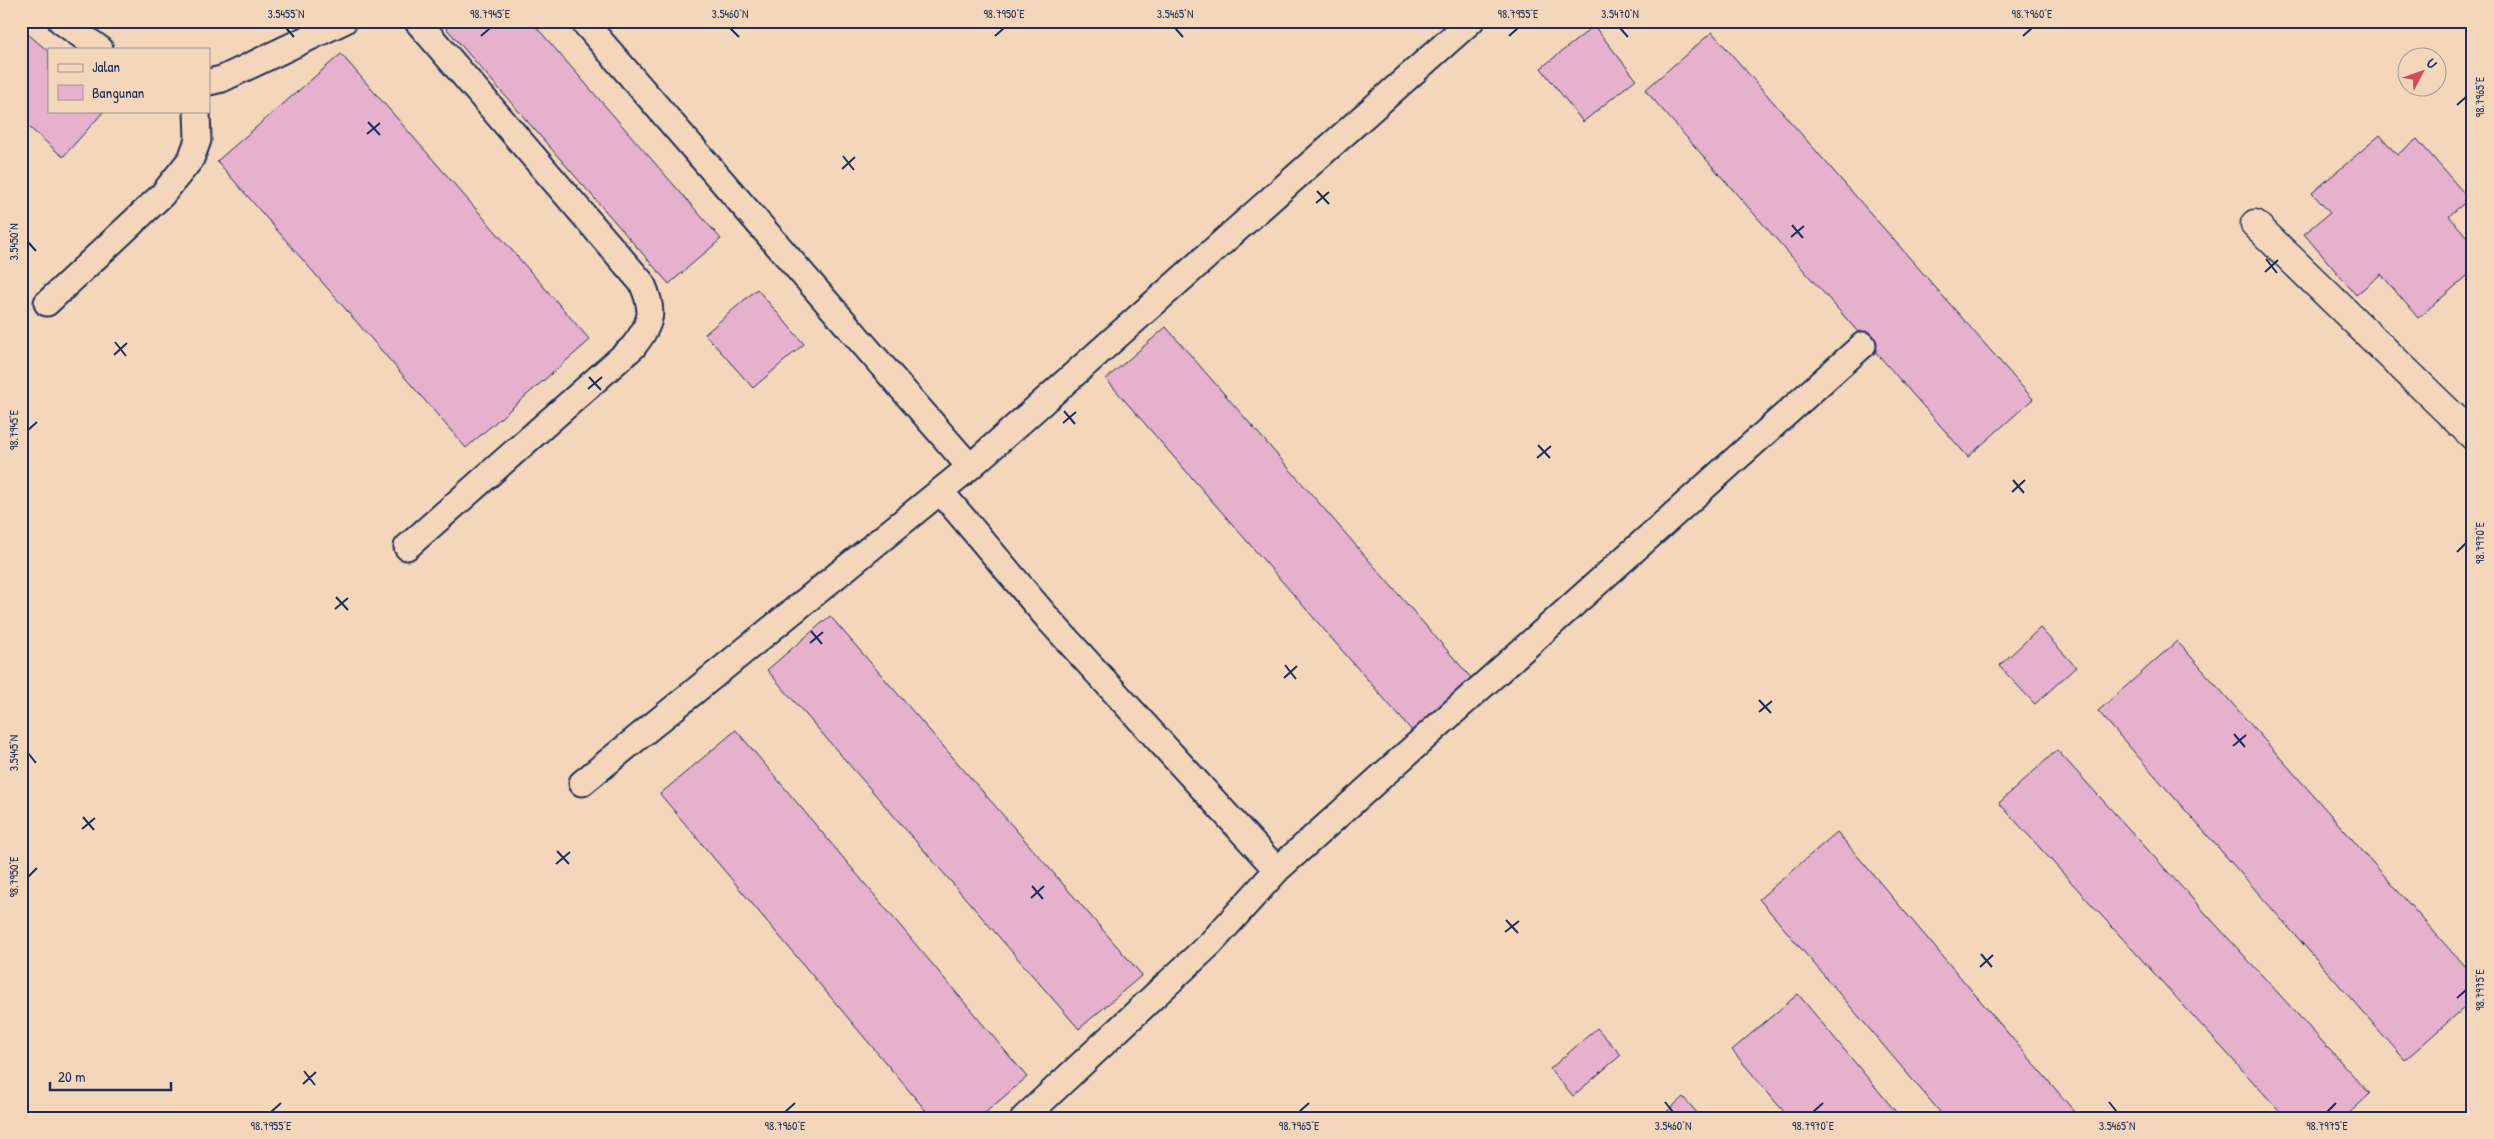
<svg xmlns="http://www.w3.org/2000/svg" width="2494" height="1139" font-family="'Patrick Hand',sans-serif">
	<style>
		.building { fill: #e5b1cc; stroke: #1b2f5e }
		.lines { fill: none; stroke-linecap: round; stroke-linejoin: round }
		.service-casing { stroke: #1b2f5e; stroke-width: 29 }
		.minor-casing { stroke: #1b2f5e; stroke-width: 31 }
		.service { stroke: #f4d7ba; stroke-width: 25 }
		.minor { stroke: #f4d7ba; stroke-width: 28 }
		.ticks { fill: none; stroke: #1b2f5e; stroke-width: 2 }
		.neatline { fill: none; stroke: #1b2f5e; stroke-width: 2 }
		.ticks-label { font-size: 12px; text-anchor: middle; fill: #1b2f5e }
	</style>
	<rect width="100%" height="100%" fill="#f4d7ba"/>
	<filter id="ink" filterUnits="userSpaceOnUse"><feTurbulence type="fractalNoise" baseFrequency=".02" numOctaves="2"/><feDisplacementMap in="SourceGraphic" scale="10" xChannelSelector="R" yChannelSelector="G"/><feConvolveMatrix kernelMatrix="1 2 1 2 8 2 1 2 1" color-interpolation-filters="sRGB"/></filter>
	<g filter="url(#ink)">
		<path class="building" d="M 440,21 L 531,21 L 721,239 L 669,284 Z
			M 1594,26 L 1636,79 L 1583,122 L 1541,68 Z
			M 21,28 L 49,52 L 49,111 L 104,111 L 63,157 L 21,120 Z
			M 1712,32 L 2033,399 L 1968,457 L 1645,90 Z
			M 341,54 L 590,340 L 466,448 L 217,161 Z
			M 2380,135 L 2397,155 L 2417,139 L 2469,199 L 2449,216 L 2473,244 L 2473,271 L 2418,318 L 2381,274 L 2356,295 L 2304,234 L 2330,213 L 2312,193 Z
			M 757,289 L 804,344 L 753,388 L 705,334 Z
			M 1166,327 L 1473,680 L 1413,732 L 1106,379 Z
			M 830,616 L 1142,975 L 1079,1029 L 767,670 Z
			M 2040,628 L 2076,667 L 2035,704 L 1999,666 Z
			M 2177,641 L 2473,976 L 2473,1000 L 2405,1060 L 2098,711 Z
			M 736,730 L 1027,1077 L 979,1118 L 932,1118 L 660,794 Z
			M 2057,750 L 2370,1094 L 2344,1118 L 2286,1118 L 1999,803 Z
			M 1837,832 L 2080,1118 L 1945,1118 L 1759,899 Z
			M 1798,994 L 1901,1118 L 1789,1118 L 1732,1050 Z
			M 1597,1028 L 1621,1055 L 1573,1096 L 1550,1069 Z
			M 1683,1097 L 1702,1118 L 1660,1118 Z"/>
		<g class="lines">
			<g class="service-casing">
				<path id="service" d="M 61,21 L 100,49
					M 583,21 L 970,467 L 1471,21
					M 209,82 L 222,79 L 344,21
					M 47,303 L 162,195 L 191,159 L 198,140 L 197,111
					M 941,492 L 1050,621 L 1277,870 L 1211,943 L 1024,1118
					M 407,547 L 633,347 C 652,322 655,312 642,283 L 417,21
					M 582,783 L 970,467
					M 1277,870 L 1863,345"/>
			</g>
			<g class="minor-casing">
				<path id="minor" d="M 2255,224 L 2473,436"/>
			</g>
			<use href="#service" class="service"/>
			<use href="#minor" class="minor"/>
		</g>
	</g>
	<path class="ticks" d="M 286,28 L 294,37M 730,28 L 739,37M 1175,28 L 1183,37M 1620,28 L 1628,37M 481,36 L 490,28M 995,36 L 1004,28M 1509,36 L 1518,28M 2023,36 L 2032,28M 2457,105 L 2466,97M 368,122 L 380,135M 367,134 L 380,123M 843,156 L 854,170M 842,169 L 855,157M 1317,191 L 1329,204M 1316,203 L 1329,192M 1792,225 L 1803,238M 1791,237 L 1804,226M 28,242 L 36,251M 2266,259 L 2277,273M 2265,272 L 2278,260M 115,342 L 126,356M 114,355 L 127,343M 589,377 L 601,390M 588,389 L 602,377M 1064,411 L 1075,424M 1063,423 L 1076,412M 28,430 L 37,422M 1538,445 L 1550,458M 1537,458 L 1551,446M 2013,480 L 2024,493M 2012,492 L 2025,480M 2457,552 L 2466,543M 336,597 L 348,610M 335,609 L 348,598M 811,631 L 822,644M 810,643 L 823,632M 1285,665 L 1296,679M 1284,678 L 1297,666M 1759,700 L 1771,713M 1759,712 L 1772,701M 2234,734 L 2245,747M 2233,746 L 2246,735M 28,753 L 36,763M 83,817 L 94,830M 82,829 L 95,818M 557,851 L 569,864M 556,864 L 570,852M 28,877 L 37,868M 1032,886 L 1043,899M 1031,898 L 1044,886M 1506,920 L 1518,933M 1505,932 L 1519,921M 1981,954 L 1992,967M 1980,967 L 1993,955M 2457,998 L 2466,990M 304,1071 L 315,1085M 303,1084 L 316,1072M 1665,1102 L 1673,1112M 2109,1102 L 2117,1112M 271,1112 L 281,1103M 785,1112 L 795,1103M 1299,1112 L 1309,1103M 1813,1112 L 1823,1103M 2327,1112 L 2336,1103"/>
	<rect width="2494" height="1139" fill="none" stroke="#f4d7ba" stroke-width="55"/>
	<rect x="48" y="48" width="162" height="65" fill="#f4d7ba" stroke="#9d9495"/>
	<rect x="58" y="64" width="25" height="8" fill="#f4d7ba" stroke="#9d9495"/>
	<text x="92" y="72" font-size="15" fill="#1b2f5e">Jalan</text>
	<rect x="58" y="85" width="25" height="15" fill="#e5b1cc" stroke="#9d9495"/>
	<text x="92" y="98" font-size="15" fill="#1b2f5e">Bangunan</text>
	<g transform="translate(2422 72) rotate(49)"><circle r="24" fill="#f4d7ba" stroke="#9d9495"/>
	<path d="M0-4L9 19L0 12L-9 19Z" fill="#d1495b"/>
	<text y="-8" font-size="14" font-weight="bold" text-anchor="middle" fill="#1b2f5e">U</text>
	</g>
	<path d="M50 1082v8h121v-8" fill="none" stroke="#1b2f5e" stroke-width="2.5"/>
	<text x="58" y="1082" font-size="15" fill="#1b2f5e" stroke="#f4d7ba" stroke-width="4" paint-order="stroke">20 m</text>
	<rect x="28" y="28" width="2438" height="1084" class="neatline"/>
	<g class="ticks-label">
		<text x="286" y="18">3.5455°N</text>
		<text x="490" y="18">98.7945°E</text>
		<text x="730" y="18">3.5460°N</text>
		<text x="1004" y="18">98.7950°E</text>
		<text x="1175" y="18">3.5465°N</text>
		<text x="1518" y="18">98.7955°E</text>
		<text x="1620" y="18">3.5470°N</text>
		<text x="2032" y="18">98.7960°E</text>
		<text transform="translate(2480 97) rotate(-90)" y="4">98.7965°E</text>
		<text transform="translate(14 242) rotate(-90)" y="4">3.5450°N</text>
		<text transform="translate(14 430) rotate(-90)" y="4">98.7945°E</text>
		<text transform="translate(2480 543) rotate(-90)" y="4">98.7970°E</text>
		<text transform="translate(14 753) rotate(-90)" y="4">3.5445°N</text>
		<text transform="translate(14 877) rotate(-90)" y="4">98.7950°E</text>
		<text transform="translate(2480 990) rotate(-90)" y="4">98.7975°E</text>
		<text x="271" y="1130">98.7955°E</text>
		<text x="785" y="1130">98.7960°E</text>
		<text x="1299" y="1130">98.7965°E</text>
		<text x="1673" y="1130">3.5460°N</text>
		<text x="1813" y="1130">98.7970°E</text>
		<text x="2117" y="1130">3.5465°N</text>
		<text x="2327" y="1130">98.7975°E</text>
	</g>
</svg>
